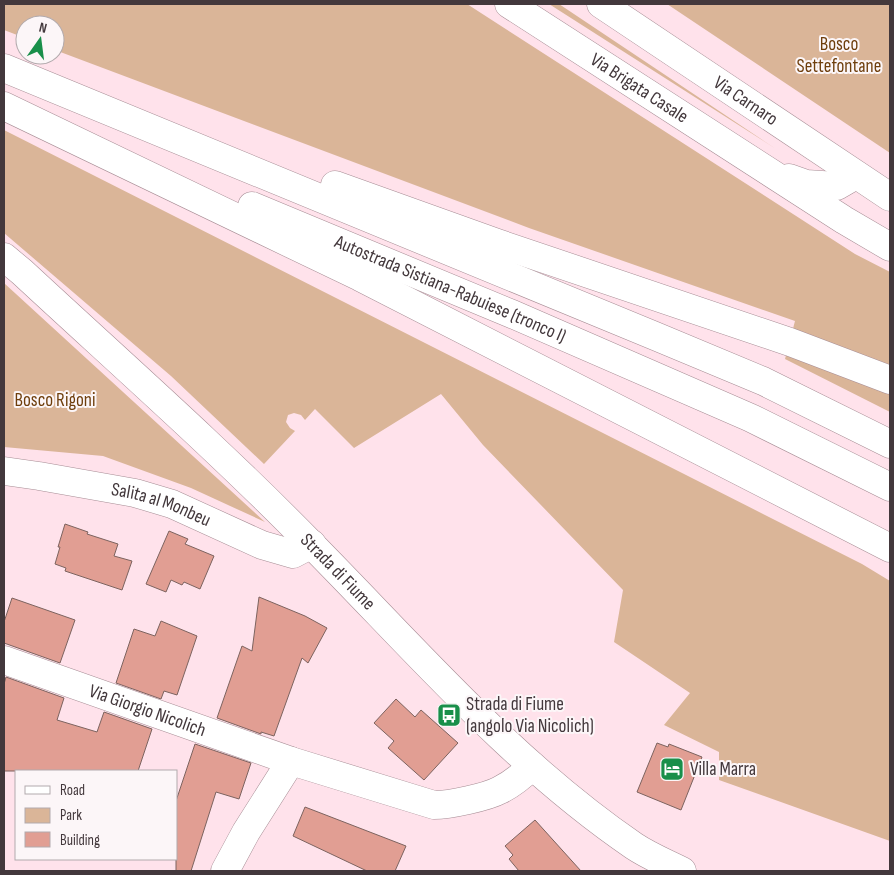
<svg xmlns="http://www.w3.org/2000/svg" width="894" height="875" font-family="'Sofia Sans Condensed',sans-serif">
	<style>
		.green { fill: #dab598 }
		.building { fill: #e19e93; stroke: #7c635f }
		.lines { fill: none; stroke-linecap: round; stroke-linejoin: round }
		.minor-casing { stroke: #a78d95; stroke-width: 29 }
		.secondary-casing { stroke: #a78d95; stroke-width: 29 }
		.primary-casing { stroke: #a78d95; stroke-width: 29 }
		.trunk-casing { stroke: #a78d95; stroke-width: 29 }
		.minor { stroke: #fff; stroke-width: 28 }
		.secondary { stroke: #fff; stroke-width: 28 }
		.primary { stroke: #fff; stroke-width: 28 }
		.trunk { stroke: #fff; stroke-width: 28 }
		.labels { text-anchor: middle; dominant-baseline: central; stroke-width: 4; stroke-linejoin: round; paint-order: stroke }
		.park-label { font-size: 19px; fill: #6e3e0c; stroke: #fcf6f8 }
		.street-label { font-size: 19px; fill: #43383c; stroke: #fcf6f8 }
		.poi-label { font-size: 19px; fill: #43383c; stroke: #fcf6f8; text-anchor: start }
	</style>
	<rect width="100%" height="100%" fill="#ffe2eb"/>
	<path class="green" d="M 4,4 L 467,4 L 855,254 L 890,272 L 890,412 L 785,359 L 795,321 L 529,228 L 55,50 L 55,25 L 25,25 L 25,38 L 4,30 Z
		M 549,4 L 559,4 L 776,149 Z
		M 667,4 L 890,4 L 890,153 Z
		M 4,130 L 862,564 L 890,581 L 890,841 L 719,780 L 719,752 L 664,725 L 690,693 L 614,642 L 623,590 L 483,445 L 441,394 L 354,448 L 315,409 L 305,420 L 301,415 L 294,413 L 288,415 L 286,422 L 290,428 L 295,431 L 264,464 L 171,376 L 4,233 Z
		M 4,283 L 265,522 L 191,488 L 103,456 L 4,447 Z"/>
	<path class="building" d="M 65,524 L 88,532 L 87,534 L 118,544 L 114,556 L 132,561 L 122,590 L 65,571 L 66,568 L 55,564 L 60,547 L 58,547 Z
		M 169,531 L 188,539 L 185,544 L 214,556 L 200,589 L 184,582 L 182,585 L 171,580 L 166,592 L 146,584 Z
		M 259,597 L 305,616 L 327,628 L 308,663 L 302,658 L 274,736 L 261,732 L 261,734 L 217,718 L 242,646 L 252,651 Z
		M 12,598 L 75,620 L 60,663 L 4,643 L 4,622 Z
		M 161,621 L 197,636 L 177,695 L 164,691 L 161,699 L 116,683 L 134,629 L 155,636 Z
		M 6,677 L 64,698 L 57,720 L 97,732 L 104,712 L 152,729 L 138,771 L 4,771 L 4,684 Z
		M 396,699 L 415,717 L 421,710 L 458,743 L 424,780 L 388,748 L 394,741 L 374,723 Z
		M 657,743 L 668,747 L 669,744 L 702,757 L 681,810 L 637,792 Z
		M 195,744 L 251,763 L 239,799 L 216,792 L 191,871 L 176,871 L 176,801 Z
		M 305,807 L 406,846 L 395,871 L 367,871 L 293,836 Z
		M 535,820 L 581,871 L 519,871 L 509,859 L 513,855 L 505,846 Z"/>
	<g class="lines">
		<g class="minor-casing">
			<g id="minor">
				<path id="s1" d="M 4,471 L 39,476 L 135,493 L 172,504 L 262,545 L 293,554 L 312,544"/>
				<path id="s2" d="M 4,660 L 291,761 L 434,805 C 450,805 487,797 500,790 C 512,784 522,776 532,766"/>
				<path d="M 225,871 L 246,832 L 291,761"/>
			</g>
		</g>
		<g class="secondary-casing">
			<g id="secondary">
				<path id="s3" d="M 4,257 L 22,272 C 119,362 218,449 310,543 C 414,648 511,762 634,846 C 649,856 666,863 682,871"/>
			</g>
		</g>
		<g class="primary-casing">
			<g id="primary">
				<path id="s4" d="M 509,4 L 844,220 L 890,247"/>
				<path id="s5" d="M 601,4 L 890,197"/>
				<path d="M 789,178 L 806,184 L 837,186 L 856,175"/>
			</g>
		</g>
		<g class="trunk-casing">
			<g id="trunk">
				<path d="M 4,68 L 655,336 L 763,381 L 890,444"/>
				<path d="M 4,106 L 360,277 L 890,548"/>
				<path d="M 335,185 L 497,243 L 790,342 L 890,380"/>
				<path id="s6" d="M 252,206 L 512,314 L 751,418 L 890,487"/>
			</g>
		</g>
		<use href="#minor" class="minor"/>
		<use href="#secondary" class="secondary"/>
		<use href="#primary" class="primary"/>
		<use href="#trunk" class="trunk"/>
	</g>
	<defs>
		<g id="bus-square" transform="scale(1.25)"><rect x="-9" y="-9" width="18" height="18" rx="4" fill="#198f4a" stroke="#fcf6f8"/><path d="M-5-6H5V4H4V6H2V4H-2V6H-4V4H-5ZM-3.5-4V0h7V-4ZM-3.5 1.2v1.5H-2V1.2ZM2 1.2v1.5H3.5V1.2Z" fill="#fff"/></g>
		<g id="hotel-square" transform="scale(1.25)"><rect x="-9" y="-9" width="18" height="18" rx="4" fill="#198f4a" stroke="#fcf6f8"/><path d="M-6-4.5h1.5V1H6V5H4.5V3h-9V5H-6ZM-4 0a1.8 1.8 0 1 1 3.6 0ZM.5 0V-2.5h3Q6-2.5 6 0Z" fill="#fff"/></g>
	</defs>
	<g fill-rule="evenodd">
		<use href="#bus-square" x="449" y="715"/>
		<use href="#hotel-square" x="672" y="769"/>
	</g>
	<g class="labels">
		<g class="park-label">
			<text x="839" y="44">Bosco<tspan x="839" dy="22">Settefontane</tspan></text>
			<text x="55" y="400">Bosco Rigoni</text>
		</g>
		<g class="street-label">
			<text stroke="none"><textPath href="#s4" startOffset="155">Via Brigata Casale</textPath></text>
			<text stroke="none"><textPath href="#s5" startOffset="174">Via Carnaro</textPath></text>
			<text stroke="none"><textPath href="#s6" startOffset="215">Autostrada Sistiana-Rabuiese (tronco I)</textPath></text>
			<text stroke="none"><textPath href="#s1" startOffset="161">Salita al Monbeu</textPath></text>
			<text stroke="none"><textPath href="#s3" startOffset="459">Strada di Fiume</textPath></text>
			<text stroke="none"><textPath href="#s2" startOffset="152">Via Giorgio Nicolich</textPath></text>
		</g>
		<g class="poi-label">
			<text x="466" y="704">Strada di Fiume<tspan x="466" dy="22">(angolo Via Nicolich)</tspan></text>
			<text x="690" y="769">Villa Marra</text>
		</g>
	</g>
	<rect width="894" height="875" fill="none" stroke="#43383c" stroke-width="10"/>
	<rect x="15" y="770" width="162" height="90" fill="#fcf6f8" stroke="#b2aaad"/>
	<rect x="25" y="786" width="25" height="8" fill="#ffffff" stroke="#b2aaad"/>
	<text x="60" y="795" font-size="15" fill="#43383c">Road</text>
	<rect x="25" y="808" width="25" height="15" fill="#dab598" stroke="#b2aaad"/>
	<text x="60" y="820" font-size="15" fill="#43383c">Park</text>
	<rect x="25" y="832" width="25" height="15" fill="#e19e93" stroke="#b2aaad"/>
	<text x="60" y="845" font-size="15" fill="#43383c">Building</text>
	<g transform="translate(40 40) rotate(14)"><circle r="24" fill="#fcf6f8" stroke="#b2aaad"/>
	<path d="M0-4L9 19L0 12L-9 19Z" fill="#198f4a"/>
	<text y="-8" font-size="14" font-weight="bold" text-anchor="middle" fill="#43383c">N</text>
	</g>
</svg>
